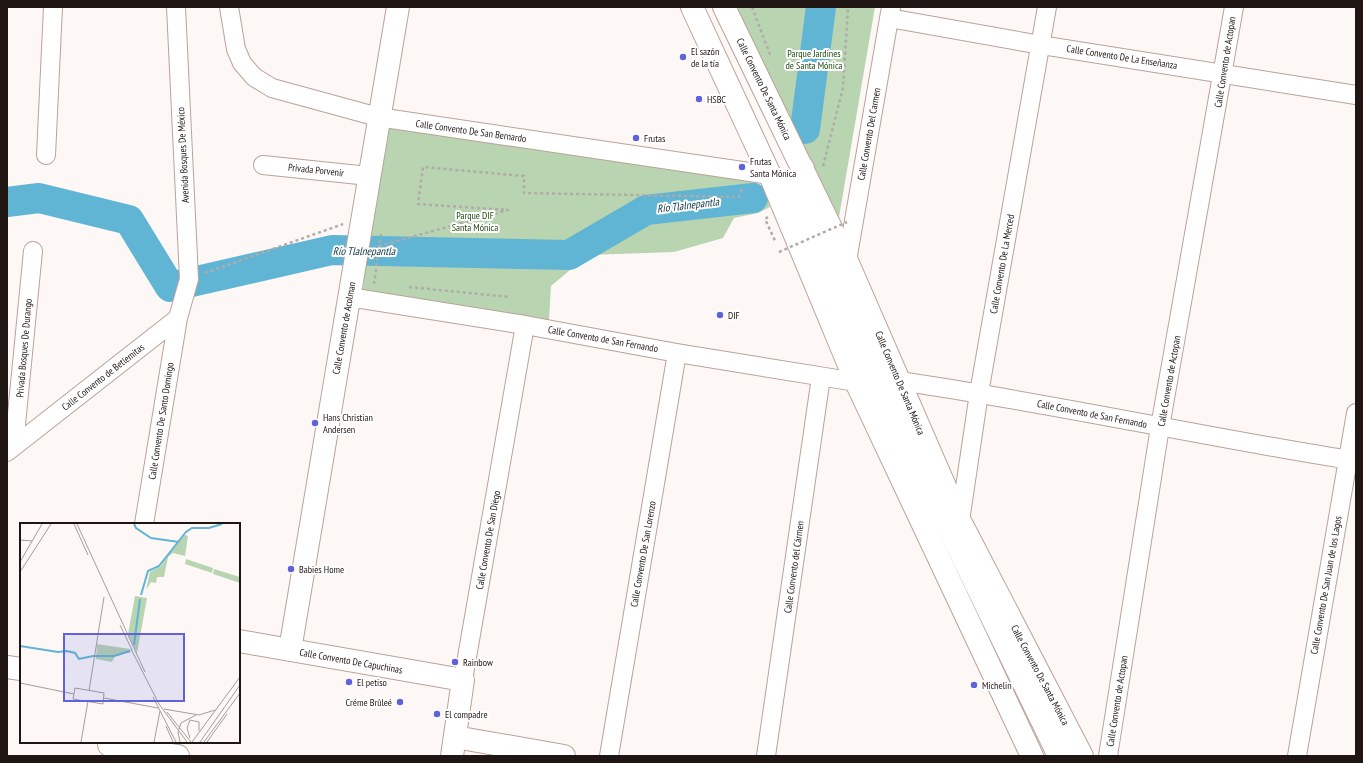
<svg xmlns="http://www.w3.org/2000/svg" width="1363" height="763" font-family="'PT Sans Narrow',sans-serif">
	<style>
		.green { fill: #b9d4b1 }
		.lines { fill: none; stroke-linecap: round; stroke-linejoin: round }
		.river { stroke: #60b5d4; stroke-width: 30 }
		.minor-casing { stroke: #baa299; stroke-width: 20 }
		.tertiary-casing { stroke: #baa299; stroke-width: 24 }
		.primary-casing { stroke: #baa299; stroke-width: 24 }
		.motorway-casing { stroke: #baa299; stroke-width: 24 }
		.path { stroke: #b1aba8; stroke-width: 2.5; stroke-dasharray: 3 3; stroke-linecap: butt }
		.minor { stroke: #fff; stroke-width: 18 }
		.tertiary { stroke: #fff; stroke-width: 22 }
		.primary { stroke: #fff; stroke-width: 22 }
		.motorway { stroke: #fff; stroke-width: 22 }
		.path-bridge { stroke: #b1aba8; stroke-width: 2.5; stroke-dasharray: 3 3; stroke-linecap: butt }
		.poi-dot { fill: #6062db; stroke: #fff; stroke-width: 1.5 }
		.labels { text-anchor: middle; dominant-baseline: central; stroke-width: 4; stroke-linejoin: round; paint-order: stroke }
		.poi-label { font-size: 10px; fill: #1f1613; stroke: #fff; text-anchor: start }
		.park-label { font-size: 10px; fill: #204a0f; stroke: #fff }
		.street-label { font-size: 10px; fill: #1f1613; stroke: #fff }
		.water-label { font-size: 11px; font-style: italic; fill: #09323f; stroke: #fff }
		.inset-river { fill: none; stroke: #60b5d4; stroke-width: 2 }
		.inset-road { fill: none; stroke: #a49e9b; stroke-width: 1 }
		.view { fill: #6062db; fill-opacity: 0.15; stroke: #6062db; stroke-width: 2 }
		.inset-edge { fill: none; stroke: #1f1613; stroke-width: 2 }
	</style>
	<rect width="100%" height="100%" fill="#fdf8f6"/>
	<path class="green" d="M 728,7 L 875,7 L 839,217 Z
		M 378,117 L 751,179 L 764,188 L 770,207 L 758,213 L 734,218 L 723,238 L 674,252 L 588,255 L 551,286 L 549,320 L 363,291 Z"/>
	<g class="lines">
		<path class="river" d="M 805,129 L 821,7
			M 7,202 L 39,198 L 129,220 L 170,287 L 332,250 L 569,255 L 646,210 L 753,198"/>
		<g class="minor-casing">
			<path id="minor" d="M 229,7 L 236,49 L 242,63 L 254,77 L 272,88 L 378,117 L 770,175
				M 889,18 L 1041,45 L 1356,95
				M 46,155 L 53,7
				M 263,165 L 369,176
				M 847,261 L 891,7
				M 349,297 L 525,325 L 677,353 L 856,382
				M 899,381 C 1052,403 1203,437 1356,461
				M 14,445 L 33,251
				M 7,452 L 178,318 L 189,279 L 176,7
				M 960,521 L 979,393 L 1047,7
				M 144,524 L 178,318
				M 463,680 L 525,325
				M 609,756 L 677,353
				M 766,756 L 821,377
				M 1108,756 L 1160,427 L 1234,7
				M 1297,756 L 1356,413"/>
		</g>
		<g class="tertiary-casing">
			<path id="tertiary" d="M 239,641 L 463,680 L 452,756
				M 290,650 L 398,7
				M 7,667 L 21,669
				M 455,737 L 564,756
				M 109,742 L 109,745 L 178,756"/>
		</g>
		<g class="primary-casing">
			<path id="primary" d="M 692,7 L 770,175 L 856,382 L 1032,756
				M 724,7 L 847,261 L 960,521 L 1082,756"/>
		</g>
		<g class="motorway-casing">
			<path id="motorway" d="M 770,175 L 800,203 L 875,376 L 1059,756
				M 800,203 L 803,168"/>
		</g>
		<path class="path" d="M 752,7 L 771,57
			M 823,166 L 843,88 L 848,7
			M 768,217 L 765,219 L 776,243
			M 379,246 L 508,210 L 418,204 L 423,167 L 524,176 L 524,193 L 739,197 L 742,189
			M 205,273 L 343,224
			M 374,284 L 381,234
			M 409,287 L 509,297"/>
		<use href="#minor" class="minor"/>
		<use href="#tertiary" class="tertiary"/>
		<use href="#primary" class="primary"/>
		<use href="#motorway" class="motorway"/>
		<path class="path-bridge" d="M 779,252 L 847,222"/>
	</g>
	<g class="poi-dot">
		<circle cx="683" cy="57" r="4"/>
		<circle cx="699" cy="99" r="4"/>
		<circle cx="636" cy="138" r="4"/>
		<circle cx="742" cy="167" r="4"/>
		<circle cx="720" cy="315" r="4"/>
		<circle cx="315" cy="423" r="4"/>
		<circle cx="291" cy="569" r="4"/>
		<circle cx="455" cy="662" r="4"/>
		<circle cx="349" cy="682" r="4"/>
		<circle cx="974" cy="685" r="4"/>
		<circle cx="400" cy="702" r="4"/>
		<circle cx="437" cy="714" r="4"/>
	</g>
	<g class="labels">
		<g class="poi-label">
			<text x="691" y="51">El sazón<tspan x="691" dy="12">de la tía</tspan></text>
			<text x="707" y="99">HSBC</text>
			<text x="644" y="138">Frutas</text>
			<text x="750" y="161">Frutas<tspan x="750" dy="12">Santa Mónica</tspan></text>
			<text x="728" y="315">DIF</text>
			<text x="323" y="417">Hans Christian<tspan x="323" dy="12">Andersen</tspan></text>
			<text x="299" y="569">Babies Home</text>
			<text x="463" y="662">Rainbow</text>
			<text x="357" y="682">El petiso</text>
			<text x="982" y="685">Michelin</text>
			<text x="392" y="702" text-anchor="end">Créme Brûleé</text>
			<text x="445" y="714">El compadre</text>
		</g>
		<g class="park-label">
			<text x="814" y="53">Parque Jardines<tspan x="814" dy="12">de Santa Mónica</tspan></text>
			<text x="475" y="215">Parque DIF<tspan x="475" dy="12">Santa Mónica</tspan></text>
		</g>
		<g class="street-label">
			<text transform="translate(1122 57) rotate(9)">Calle Convento De La Enseñanza</text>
			<text transform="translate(1225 62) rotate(-81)">Calle Convento de Actopan</text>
			<text transform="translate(764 89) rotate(64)">Calle Convento De Santa Mónica</text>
			<text transform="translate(471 131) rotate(8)">Calle Convento De San Bernardo</text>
			<text transform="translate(869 134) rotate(-80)">Calle Convento Del Carmen</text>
			<text transform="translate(183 155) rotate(-93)">Avenida Bosques De México</text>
			<text transform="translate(316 170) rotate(6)">Privada Porvenir</text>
			<text transform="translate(1002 264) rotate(-80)">Calle Convento De La Merced</text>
			<text transform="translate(344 328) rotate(-80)">Calle Convento de Acolman</text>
			<text transform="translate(603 339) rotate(10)">Calle Convento de San Fernando</text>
			<text transform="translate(24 348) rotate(-85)">Privada Bosques De Durango</text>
			<text transform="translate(103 377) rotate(-38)">Calle Convento de Betlemitas</text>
			<text transform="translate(1169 381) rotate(-80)">Calle Convento de Actopan</text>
			<text transform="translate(900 383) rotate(67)">Calle Convento De Santa Mónica</text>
			<text transform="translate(1092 414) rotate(11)">Calle Convento de San Fernando</text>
			<text transform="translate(161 421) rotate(-81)">Calle Convento De Santo Domingo</text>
			<text transform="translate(488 540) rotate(-80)">Calle Convento De San Diego</text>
			<text transform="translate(643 554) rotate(-80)">Calle Convento De San Lorenzo</text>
			<text transform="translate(794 567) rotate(-82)">Calle Convento del Cármen</text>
			<text transform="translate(1326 585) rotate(-80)">Calle Convento De San Juan de los Lagos</text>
			<text transform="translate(351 661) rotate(10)">Calle Convento De Capuchinas</text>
			<text transform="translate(1040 675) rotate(62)">Calle Convento De Santa Mónica</text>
			<text transform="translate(1117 701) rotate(-81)">Calle Convento de Actopan</text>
		</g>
		<g class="water-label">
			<text transform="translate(688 205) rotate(-7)">Río Tlalnepantla</text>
			<text x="364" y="251">Río Tlalnepantla</text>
		</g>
	</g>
	<g transform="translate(20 523)">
		<rect width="220" height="220" fill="#fdf8f6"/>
		<path d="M 165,12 L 168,13 L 165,33 L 153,30 L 148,34 L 144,54 L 137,54 L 136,60 L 131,59 L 126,67 L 130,49 L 141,43 L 148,32 ZM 166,36 L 193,45 L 192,50 L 165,41 ZM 194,46 L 220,54 L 220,60 L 193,51 ZM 115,73 L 127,75 L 117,130 L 108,111 ZM 77,121 L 110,126 L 111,129 L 95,133 L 92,139 L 76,136 Z" fill="#b9d4b1"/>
		<path class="inset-river" d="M 114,1 L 116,5 L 131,15 L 159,19M 121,72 L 128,48 L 139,43 L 166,9 L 172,5 L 189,5 L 202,1M 114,122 L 120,76M 0,123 L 38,129 L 47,128 L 55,130 L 59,136 L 73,133 L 94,133 L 110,128"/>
		<path class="inset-road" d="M 54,1 L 68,32M 57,1 L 125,149M 0,17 L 12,18M 0,39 L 22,1M 0,49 L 31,1M 100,102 L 112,127M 111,126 L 139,181 L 167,219M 0,160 L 54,171M 55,165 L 84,170 L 83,181 L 53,176 ZM 69,168 L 84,74M 133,174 L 156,219M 84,175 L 138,185M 144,186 L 179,192 L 195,187M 147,189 L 171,219M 146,203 L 153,219M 170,215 L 167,205 L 170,197 L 179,199 L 179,208M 61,219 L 68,178M 134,219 L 140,188M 160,219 L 158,209 L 161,200 L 176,192M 172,219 L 220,154M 180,219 L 220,162M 184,219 L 220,170M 187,219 L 207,191"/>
		<path class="view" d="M 44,111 L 164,111 L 164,178 L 44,178 Z"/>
		<rect width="220" height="220" class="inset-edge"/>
	</g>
	<rect width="1363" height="763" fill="none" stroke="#1f1613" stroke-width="16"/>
</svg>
